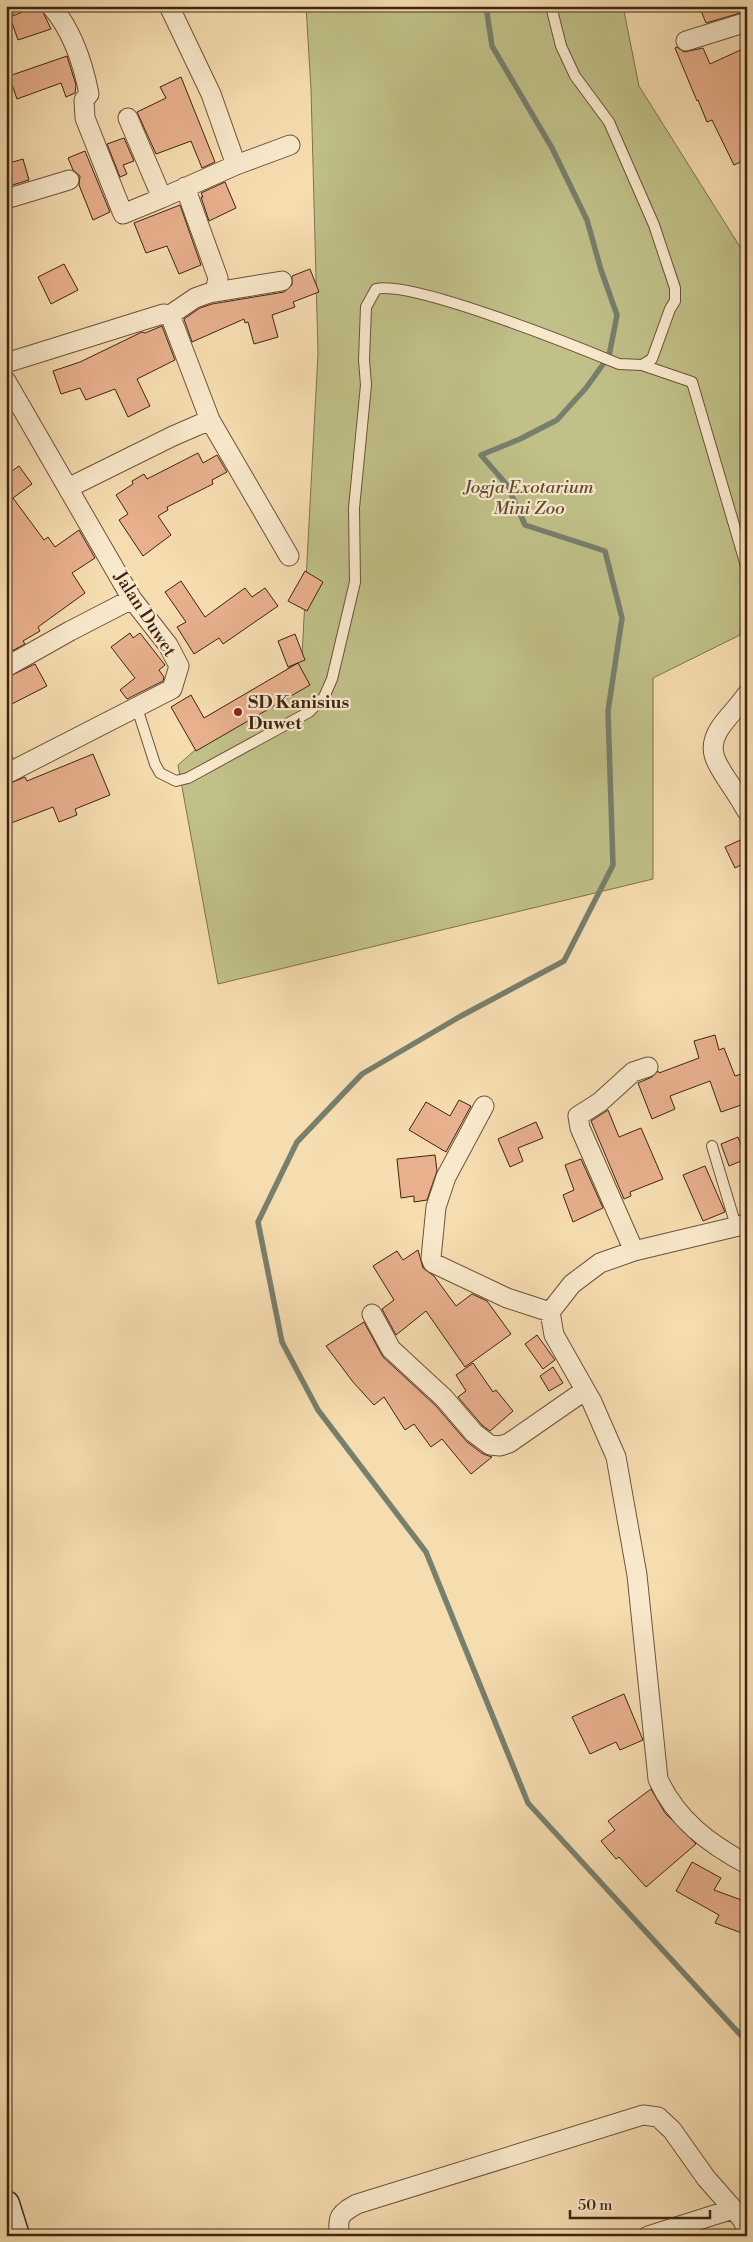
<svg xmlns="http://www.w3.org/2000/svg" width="753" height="2242" font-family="'Libre Bodoni',serif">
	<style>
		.green { fill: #c0c088; stroke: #80724d }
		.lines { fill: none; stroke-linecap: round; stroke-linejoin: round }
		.stream { stroke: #777f6d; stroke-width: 5.5 }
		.building { fill: #e8b08d; stroke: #3f2412 }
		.service-casing { stroke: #6d523a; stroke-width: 12 }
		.minor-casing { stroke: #6d523a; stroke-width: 21 }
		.secondary-casing { stroke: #3f2412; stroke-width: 29 }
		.service { stroke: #f9e9cc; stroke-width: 10 }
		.minor { stroke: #f9e9cc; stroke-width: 19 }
		.secondary { stroke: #f9e9cc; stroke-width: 26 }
		.poi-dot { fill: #8f2418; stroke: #f9e9cc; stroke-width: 2 }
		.labels { text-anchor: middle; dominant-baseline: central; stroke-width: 4.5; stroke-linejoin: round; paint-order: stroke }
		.park-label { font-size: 18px; font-style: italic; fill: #5f4b30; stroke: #f9e9cc }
		.street-label { font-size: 18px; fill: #3f2412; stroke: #f9e9cc }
		.poi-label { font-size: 18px; font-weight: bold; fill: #3f2412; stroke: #f9e9cc; text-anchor: start }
	</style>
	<rect width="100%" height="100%" fill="#f6ddb0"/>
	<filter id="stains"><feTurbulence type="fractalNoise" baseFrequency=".004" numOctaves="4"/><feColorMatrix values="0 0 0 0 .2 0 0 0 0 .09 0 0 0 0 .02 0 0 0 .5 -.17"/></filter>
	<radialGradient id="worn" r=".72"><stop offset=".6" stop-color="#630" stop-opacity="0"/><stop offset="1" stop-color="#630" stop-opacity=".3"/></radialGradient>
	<path class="green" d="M 306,6 L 623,6 L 639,86 L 747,258 L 747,592 L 740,635 L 653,678 L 653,879 L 218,984 L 178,765 L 302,656 L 318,353 L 311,89 Z"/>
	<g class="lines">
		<path class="stream" d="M 486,6 L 492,46 L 552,148 L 587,220 L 601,270 L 617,315 L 609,356 L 586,388 L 557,420 L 520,439 L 481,455 L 507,485 L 525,525 L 605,551 L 622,618 L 608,711 L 613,865 L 564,961 L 461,1016 L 362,1074 L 297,1142 L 258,1222 L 282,1342 L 318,1410 L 426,1552 L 528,1803 L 747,2042"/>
	</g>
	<path class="building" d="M 37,6 L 40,6 L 51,29 L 18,40 L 10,17 Z
		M 699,6 L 747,6 L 747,11 L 706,23 Z
		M 677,47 L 684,52 L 703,48 L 710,64 L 747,47 L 747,159 L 734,165 L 712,120 L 707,122 L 698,100 L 697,101 L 675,48 Z
		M 67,56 L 76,85 L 75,93 L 66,97 L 61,83 L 17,99 L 9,76 Z
		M 181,77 L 215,162 L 202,168 L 191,141 L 156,154 L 137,112 L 166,98 L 160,87 Z
		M 124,138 L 134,161 L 123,165 L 127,174 L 120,177 L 107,144 Z
		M 85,151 L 110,212 L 93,220 L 79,185 L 80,176 L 73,170 L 68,158 Z
		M 23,159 L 29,180 L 6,187 L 6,164 Z
		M 225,182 L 236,208 L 209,221 L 201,197 L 203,197 L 201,193 Z
		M 180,205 L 201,265 L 179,274 L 167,246 L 146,253 L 134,223 Z
		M 64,264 L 78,290 L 51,304 L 38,277 Z
		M 310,269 L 319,292 L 293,302 L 295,307 L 272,315 L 278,337 L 254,344 L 248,322 L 245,323 L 244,319 L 192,342 L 184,319 L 200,308 L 212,304 L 284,292 L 292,285 L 292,276 Z
		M 162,326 L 175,360 L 137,379 L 150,406 L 128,417 L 115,389 L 86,400 L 80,388 L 61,394 L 53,371 L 80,362 L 142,332 L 145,333 Z
		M 198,453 L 203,463 L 217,455 L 227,472 L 212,480 L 213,484 L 167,507 L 168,510 L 158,516 L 171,535 L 143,556 L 119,520 L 128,514 L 116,495 L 133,484 L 132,481 L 144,474 L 147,479 Z
		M 19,466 L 32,484 L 13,498 L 44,540 L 48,537 L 55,547 L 79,530 L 95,558 L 72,573 L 85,593 L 38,627 L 40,631 L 23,641 L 25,644 L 6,654 L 6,475 Z
		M 305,571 L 323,582 L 307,611 L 288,601 Z
		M 181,581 L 205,617 L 245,588 L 252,597 L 265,588 L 278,606 L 223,644 L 219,638 L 194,654 L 177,627 L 186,622 L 165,592 Z
		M 130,633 L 133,638 L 140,633 L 165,665 L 159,670 L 164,677 L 163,681 L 127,699 L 120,690 L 135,678 L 111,647 Z
		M 295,634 L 305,660 L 288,667 L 278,641 Z
		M 298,663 L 310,685 L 196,751 L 171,707 L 191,695 L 204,718 Z
		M 35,664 L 47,686 L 6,707 L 6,678 Z
		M 6,746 L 13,758 L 6,761 Z
		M 93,754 L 110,795 L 75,809 L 77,815 L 59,822 L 53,807 L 6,825 L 6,785 L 25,777 L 27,781 Z
		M 747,837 L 747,862 L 735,868 L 725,847 Z
		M 715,1035 L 719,1050 L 724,1048 L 735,1076 L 741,1074 L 747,1091 L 747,1103 L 721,1112 L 710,1081 L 670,1096 L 675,1109 L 652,1119 L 638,1083 L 652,1077 L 658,1071 L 659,1073 L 699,1058 L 694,1041 Z
		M 459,1100 L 471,1106 L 446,1152 L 409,1130 L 426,1102 L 450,1116 Z
		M 608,1110 L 619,1137 L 641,1128 L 663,1179 L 630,1192 L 631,1196 L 624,1199 L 591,1121 Z
		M 536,1122 L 543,1138 L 518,1148 L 523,1161 L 510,1167 L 498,1139 Z
		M 738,1137 L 746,1159 L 729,1166 L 721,1144 Z
		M 435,1155 L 437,1171 L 427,1200 L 414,1202 L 414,1196 L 401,1198 L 397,1159 Z
		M 581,1159 L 603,1208 L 573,1222 L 563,1195 L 574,1190 L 565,1165 Z
		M 705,1166 L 725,1212 L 703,1221 L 683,1175 Z
		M 418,1250 L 423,1268 L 434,1276 L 456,1306 L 472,1294 L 487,1301 L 511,1334 L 465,1367 L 426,1311 L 396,1335 L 382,1309 L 394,1300 L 373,1266 L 397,1251 L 403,1260 Z
		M 364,1322 L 383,1357 L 436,1406 L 467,1442 L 483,1454 L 492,1457 L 471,1474 L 442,1439 L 431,1447 L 414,1424 L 405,1430 L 384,1397 L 374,1405 L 353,1382 L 326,1346 Z
		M 537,1335 L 555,1360 L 543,1369 L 525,1344 Z
		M 473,1363 L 493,1392 L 496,1390 L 513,1411 L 490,1431 L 482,1425 L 458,1397 L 466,1391 L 456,1375 Z
		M 553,1367 L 563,1383 L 549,1391 L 540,1376 Z
		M 624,1694 L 643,1740 L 620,1750 L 616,1742 L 590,1754 L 572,1717 Z
		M 651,1789 L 665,1813 L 696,1844 L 646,1887 L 619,1857 L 616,1859 L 601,1841 L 615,1830 L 608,1821 Z
		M 692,1862 L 721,1878 L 714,1890 L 747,1902 L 747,1935 L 715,1923 L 719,1915 L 676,1891 Z"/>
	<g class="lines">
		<g class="service-casing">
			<path id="service" d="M 642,365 L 692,382 L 747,569
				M 137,708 L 155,764 L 160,773 L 176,781 L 188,778 L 309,712 L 324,697 L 332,679 L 355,582 L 354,508 L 366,385 L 364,360 L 366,307 L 376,289 C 412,280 578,347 619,364 L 642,365 L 652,359 L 670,309 L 675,301 L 675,288 L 654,225 L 609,122 L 575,76 L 561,46 L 551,6
				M 712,1146 L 736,1226"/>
		</g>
		<g class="minor-casing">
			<path id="minor" d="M 51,6 C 72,30 83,63 89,94 L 84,100 L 85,118 L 123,214 L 162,198
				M 169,6 L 211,94 L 236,165
				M 6,7 L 7,6
				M 686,41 L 747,22
				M 128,118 L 162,198 L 236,165 L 290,145
				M 185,187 L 218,278 L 215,292
				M 6,199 L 69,180
				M 170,315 L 210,420 L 289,556
				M 6,363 L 163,314 L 170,315 L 195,298 L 209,293 L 282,281
				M 6,381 L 132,599 L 168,645 L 179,666 L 172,689 L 6,774
				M 68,488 L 173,436 L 210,420
				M 6,667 L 70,631 L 132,599
				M 747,694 C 739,706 728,716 720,728 C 706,749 716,763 728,781 C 735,791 741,801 747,811
				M 484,1106 L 446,1177 L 436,1207 L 431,1258 L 433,1263 L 507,1298 L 550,1312
				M 747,1224 L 634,1251 L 600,1263 L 572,1284 L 550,1312 L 554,1335 L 592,1402 L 616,1457 L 637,1575 L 658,1779 C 676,1819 709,1844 747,1864
				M 634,1251 L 580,1128 L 578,1116 L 600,1102 L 633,1072 L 648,1067
				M 372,1314 L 391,1349 L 444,1398 L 474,1433 L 490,1445 L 500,1446 L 509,1443 L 584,1391
				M 340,2236 C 336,2216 341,2213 357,2204 L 643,2115 L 658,2117 L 672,2130 L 706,2178 L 742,2219 L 747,2230
				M 648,2236 L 733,2209"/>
		</g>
		<g class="secondary-casing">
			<path id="secondary" d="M 6,2204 L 16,2236"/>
		</g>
		<use href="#service" class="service"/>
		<use href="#minor" class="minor"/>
		<use href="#secondary" class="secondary"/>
	</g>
	<circle class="poi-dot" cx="238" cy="712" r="5"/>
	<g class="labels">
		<g class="park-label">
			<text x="529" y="487">Jogja Exotarium<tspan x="529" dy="21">Mini Zoo</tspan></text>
		</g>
		<g class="street-label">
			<text transform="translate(145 614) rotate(57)">Jalan Duwet</text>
		</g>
		<g class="poi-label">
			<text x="248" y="702">SD Kanisius<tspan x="248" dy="21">Duwet</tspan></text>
		</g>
	</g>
	<rect width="753" height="2242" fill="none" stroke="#f6ddb0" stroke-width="25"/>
	<rect x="8" y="8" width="738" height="2227" fill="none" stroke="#3f2412" stroke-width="2.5"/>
	<rect x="12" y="12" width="728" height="2217" fill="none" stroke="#3f2412"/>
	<path d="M570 2210v8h140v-8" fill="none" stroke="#3f2412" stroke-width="2.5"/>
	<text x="578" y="2210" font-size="15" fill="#3f2412" stroke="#f9e9cc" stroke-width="4" paint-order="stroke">50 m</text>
	<rect width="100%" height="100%" filter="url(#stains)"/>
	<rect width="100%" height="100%" fill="url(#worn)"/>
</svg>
